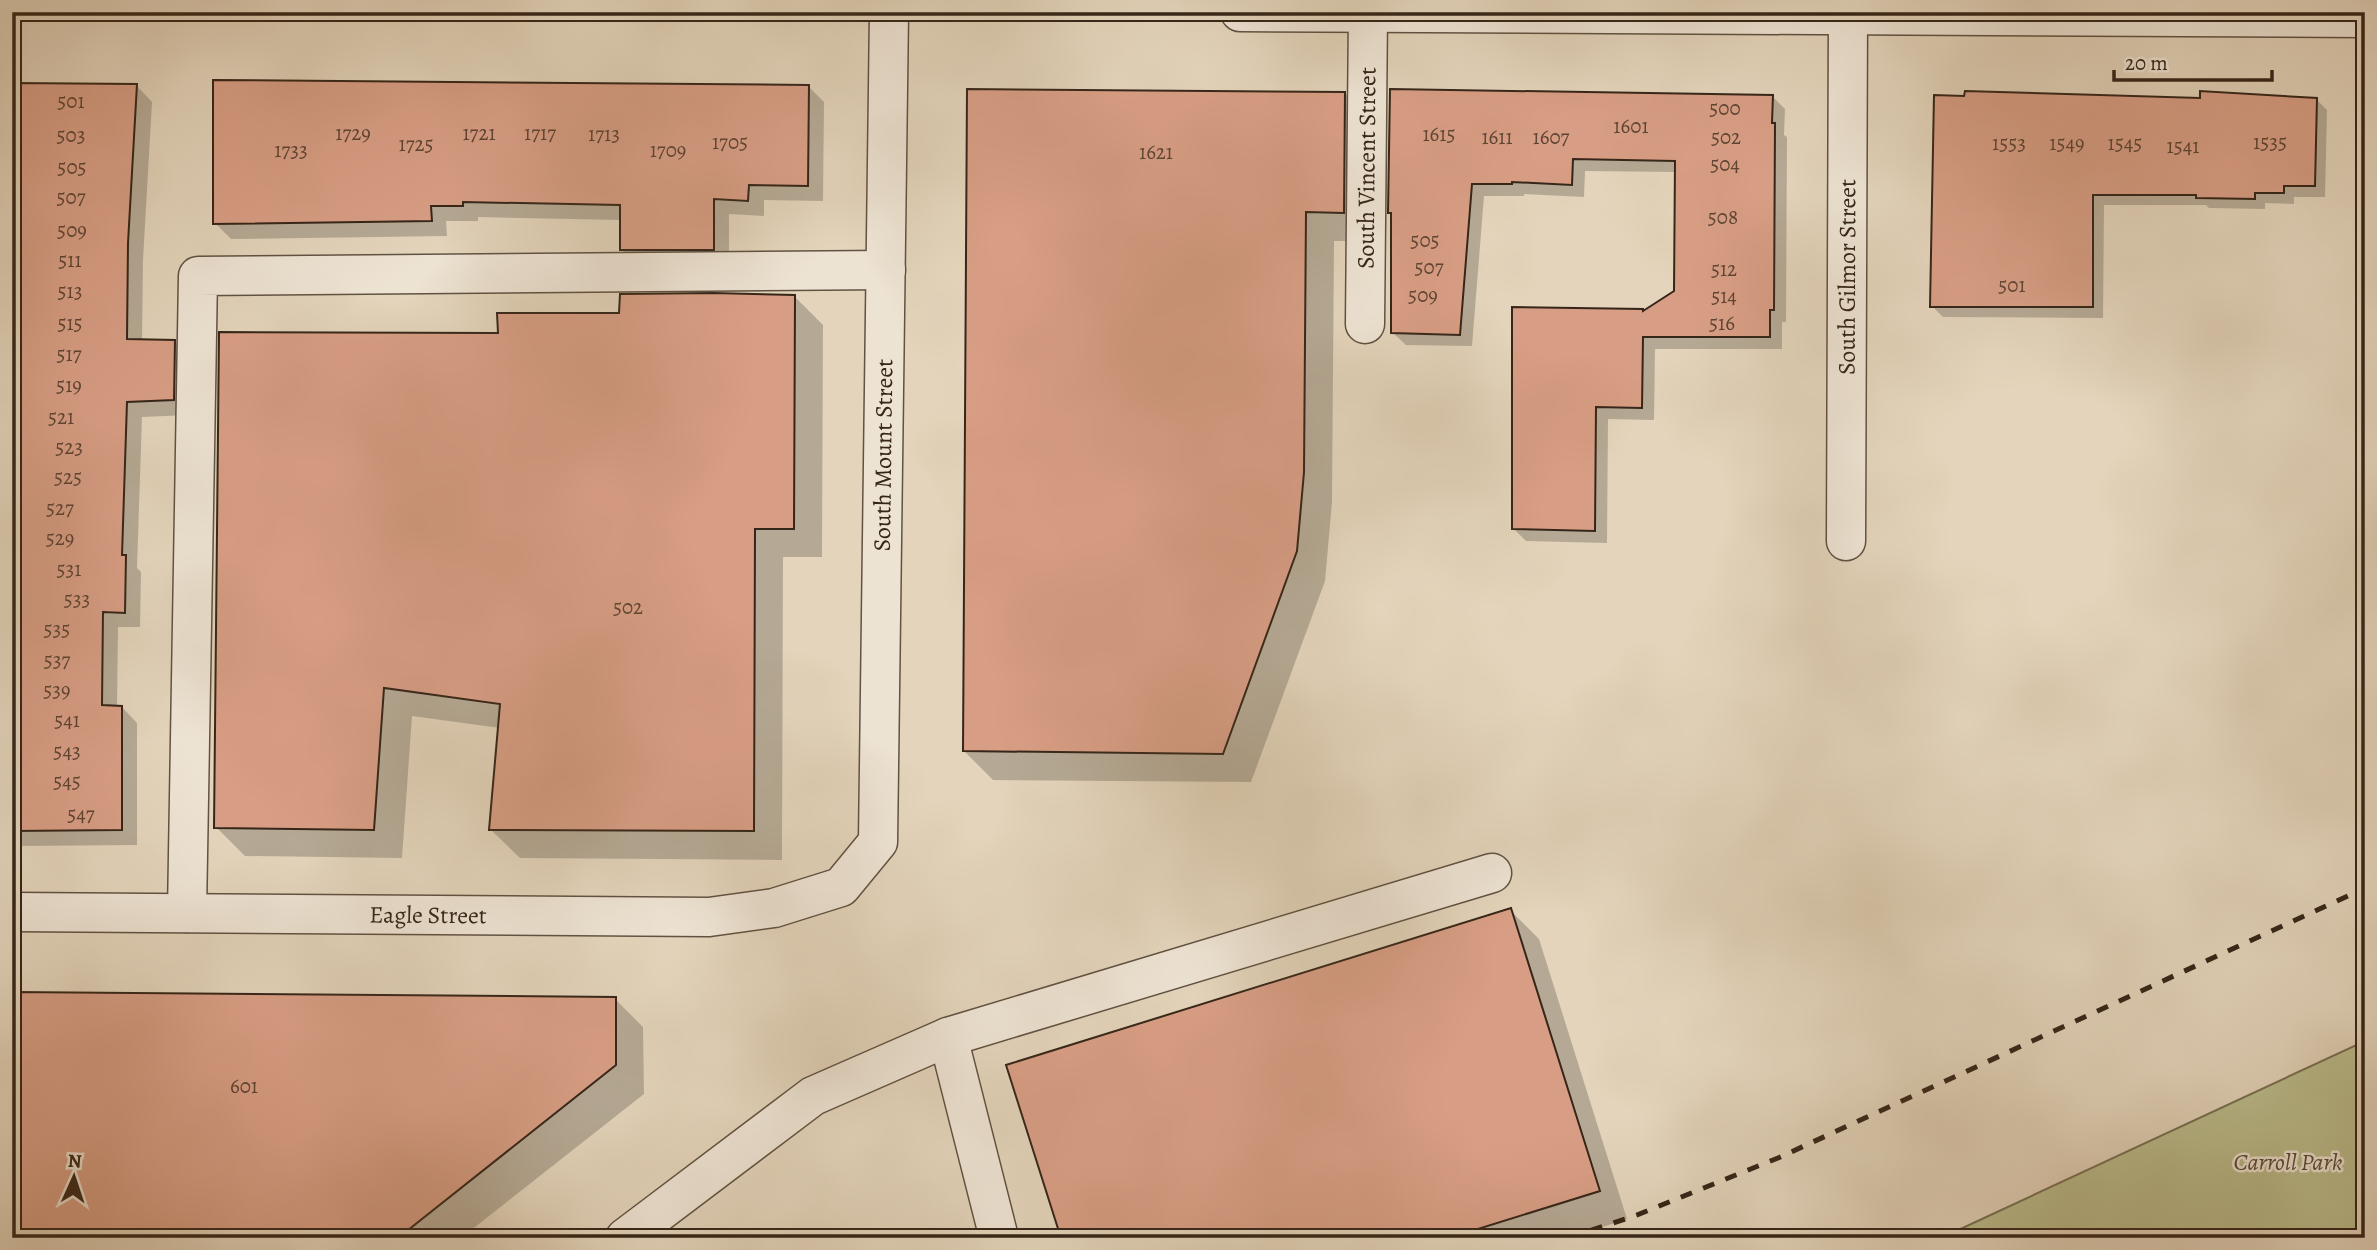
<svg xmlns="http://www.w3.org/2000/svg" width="2377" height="1250" font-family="Alegreya,serif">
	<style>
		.green { fill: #babb8c; stroke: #787052; stroke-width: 2 }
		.shadow { fill: #0003 }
		.building { fill: #d89e85; stroke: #362619; stroke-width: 2 }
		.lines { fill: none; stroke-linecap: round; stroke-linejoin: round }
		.minor-casing { stroke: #615242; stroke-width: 41 }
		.minor { stroke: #ede3d3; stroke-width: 38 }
		.rail { stroke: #362619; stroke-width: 5; stroke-dasharray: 12 12; stroke-linecap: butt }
		.labels { text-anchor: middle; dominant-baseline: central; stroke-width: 5; stroke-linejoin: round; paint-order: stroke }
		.number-label { font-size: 21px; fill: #5e4434 }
		.street-label { font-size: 24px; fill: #362619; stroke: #ede3d3 }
		.park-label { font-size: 24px; font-style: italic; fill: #574b36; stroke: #ede3d3 }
	</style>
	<rect width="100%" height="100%" fill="#e3d4bb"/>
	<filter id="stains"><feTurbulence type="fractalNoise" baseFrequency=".00286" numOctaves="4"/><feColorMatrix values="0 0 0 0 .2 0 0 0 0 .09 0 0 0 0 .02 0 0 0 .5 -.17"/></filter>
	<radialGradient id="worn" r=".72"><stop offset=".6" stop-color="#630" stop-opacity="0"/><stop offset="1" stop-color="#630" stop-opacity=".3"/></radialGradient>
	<path class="green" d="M 2365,1041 L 2365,1238 L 1941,1238 Z"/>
	<path class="shadow" d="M 12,81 L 51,85 L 137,86 L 152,102 L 143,260 L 142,341 L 174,341 L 190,357 L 189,415 L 142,417 L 137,568 L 141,572 L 140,627 L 118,627 L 117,707 L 122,707 L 137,723 L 137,845 L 15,846 L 12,844 Z
		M 808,86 L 824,102 L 823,201 L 764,200 L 764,216 L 729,214 L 729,265 L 637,266 L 622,250 L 622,220 L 478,217 L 478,221 L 446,221 L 447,236 L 231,239 L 215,223 Z
		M 1392,90 L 1772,96 L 1785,109 L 1784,135 L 1787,137 L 1786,322 L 1782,322 L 1782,349 L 1655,349 L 1654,420 L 1608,419 L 1607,543 L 1526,541 L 1513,528 L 1644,313 L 1676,292 L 1677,172 L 1585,171 L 1584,197 L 1524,194 L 1524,196 L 1484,196 L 1472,346 L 1406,345 L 1393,333 L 1393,216 L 1390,212 Z
		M 1345,93 L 1374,122 L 1372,241 L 1334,241 L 1332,502 L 1325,581 L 1251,782 L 993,780 L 964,751 Z
		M 2202,99 L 2316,99 L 2327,110 L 2325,197 L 2294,197 L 2294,204 L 2265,203 L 2265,209 L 2209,208 L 2206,205 L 2104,205 L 2103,318 L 1943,317 L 1932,306 Z
		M 794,296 L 823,325 L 822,557 L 783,557 L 782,860 L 520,858 L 491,830 L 500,728 L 412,716 L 402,858 L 245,856 L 216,827 L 499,335 L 621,315 Z
		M 1510,910 L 1539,939 L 1627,1219 L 1569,1238 L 1062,1238 Z
		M 615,999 L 643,1027 L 644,1094 L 461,1238 L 12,1238 Z"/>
	<path class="building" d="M 213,80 L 809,85 L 808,186 L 749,185 L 748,201 L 714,199 L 714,250 L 620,250 L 620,205 L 463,202 L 463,206 L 431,206 L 432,221 L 213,224 Z
		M 12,83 L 137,84 L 128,243 L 127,339 L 175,340 L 174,400 L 127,402 L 122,555 L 126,555 L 125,613 L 103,612 L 102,705 L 122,706 L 122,830 L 12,831 Z
		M 967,89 L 1345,92 L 1344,213 L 1306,212 L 1304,472 L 1297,551 L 1223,754 L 963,751 Z
		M 1390,89 L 1773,95 L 1772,123 L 1775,123 L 1774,310 L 1770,310 L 1770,337 L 1643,337 L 1642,408 L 1596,407 L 1595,531 L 1512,529 L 1512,307 L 1643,309 L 1643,311 L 1674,291 L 1675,161 L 1573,159 L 1572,185 L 1512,182 L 1512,184 L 1472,184 L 1460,335 L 1391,333 L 1391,213 L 1388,213 Z
		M 1965,91 L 2200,98 L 2200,91 L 2317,98 L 2315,186 L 2284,186 L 2284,193 L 2255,193 L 2255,199 L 2196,198 L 2196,195 L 2093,195 L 2093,307 L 1930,307 L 1934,95 L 1964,96 Z
		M 713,293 L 795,295 L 794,529 L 755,529 L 754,831 L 489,830 L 500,704 L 384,688 L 374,830 L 214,828 L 219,332 L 498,333 L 497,313 L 619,313 L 620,294 Z
		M 1511,908 L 1600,1191 L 1449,1238 L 1061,1238 L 1006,1065 Z
		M 12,992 L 616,997 L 616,1065 L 398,1238 L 12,1238 Z"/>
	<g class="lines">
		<g class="minor-casing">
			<g id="minor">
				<path d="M 1240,12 L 2365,18"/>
				<path id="s1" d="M 1365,324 L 1368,12"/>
				<path id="s2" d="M 1846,541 L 1848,12"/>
				<path id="s3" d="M 12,912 L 709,917 L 774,908 L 841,887 L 878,842 L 889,12"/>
				<path d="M 187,913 L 198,276 L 886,270"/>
				<path d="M 948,1037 L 999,1238"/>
				<path d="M 625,1238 L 813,1096 L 948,1037 L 1492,873"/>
			</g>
		</g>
		<use href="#minor" class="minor"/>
		<path class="rail" d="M 1568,1238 L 1637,1215 L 1778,1158 L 2365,888"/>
	</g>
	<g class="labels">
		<g class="number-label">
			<text x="71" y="101">501</text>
			<text x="1725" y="108">500</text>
			<text x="1631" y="126">1601</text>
			<text x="353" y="133">1729</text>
			<text x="479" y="133">1721</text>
			<text x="540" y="133">1717</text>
			<text x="604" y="134">1713</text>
			<text x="1439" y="134">1615</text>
			<text x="71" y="135">503</text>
			<text x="1497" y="137">1611</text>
			<text x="1551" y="137">1607</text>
			<text x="1726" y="137">502</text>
			<text x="730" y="142">1705</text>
			<text x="2270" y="142">1535</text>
			<text x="2009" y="143">1553</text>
			<text x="2067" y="143">1549</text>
			<text x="2125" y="143">1545</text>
			<text x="416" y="144">1725</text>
			<text x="2183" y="146">1541</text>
			<text x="291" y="150">1733</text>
			<text x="668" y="150">1709</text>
			<text x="1156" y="152">1621</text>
			<text x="1725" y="164">504</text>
			<text x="72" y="167">505</text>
			<text x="71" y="197">507</text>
			<text x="1723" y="217">508</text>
			<text x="72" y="230">509</text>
			<text x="1425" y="240">505</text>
			<text x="70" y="260">511</text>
			<text x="1429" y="267">507</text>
			<text x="1724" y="269">512</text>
			<text x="2012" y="285">501</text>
			<text x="70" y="291">513</text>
			<text x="1423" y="295">509</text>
			<text x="1724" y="296">514</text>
			<text x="70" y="323">515</text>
			<text x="1722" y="323">516</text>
			<text x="69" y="354">517</text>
			<text x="69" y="385">519</text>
			<text x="61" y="417">521</text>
			<text x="69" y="447">523</text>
			<text x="68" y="477">525</text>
			<text x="60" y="508">527</text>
			<text x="60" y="538">529</text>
			<text x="69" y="569">531</text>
			<text x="77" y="599">533</text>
			<text x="628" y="607">502</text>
			<text x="57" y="629">535</text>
			<text x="57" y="660">537</text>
			<text x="57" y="690">539</text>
			<text x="67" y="720">541</text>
			<text x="67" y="751">543</text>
			<text x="67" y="781">545</text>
			<text x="81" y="814">547</text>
			<text x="244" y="1086">601</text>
		</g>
		<g class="street-label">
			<text stroke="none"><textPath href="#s1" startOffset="156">South Vincent Street</textPath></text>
			<text stroke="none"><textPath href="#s2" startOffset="264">South Gilmor Street</textPath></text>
			<text stroke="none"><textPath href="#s3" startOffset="1278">South Mount Street</textPath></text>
			<text stroke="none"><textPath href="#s3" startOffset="416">Eagle Street</textPath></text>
		</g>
		<g class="park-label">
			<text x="2288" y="1162">Carroll Park</text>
		</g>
	</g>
	<rect width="2377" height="1250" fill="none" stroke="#e3d4bb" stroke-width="42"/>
	<rect x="14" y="14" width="2349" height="1222" fill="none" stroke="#362619" stroke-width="3.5"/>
	<rect x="21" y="21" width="2335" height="1208" fill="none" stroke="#362619" stroke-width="2"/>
	<g transform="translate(74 1177) rotate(3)" stroke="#ede3d3" stroke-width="5" paint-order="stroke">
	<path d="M0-5L12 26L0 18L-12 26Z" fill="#362619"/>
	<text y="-10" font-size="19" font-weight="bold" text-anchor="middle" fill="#362619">N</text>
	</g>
	<path d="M2114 70v10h158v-10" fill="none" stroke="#362619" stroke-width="3.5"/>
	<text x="2125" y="70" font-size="21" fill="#362619" stroke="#ede3d3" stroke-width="5" paint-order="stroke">20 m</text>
	<rect width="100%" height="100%" filter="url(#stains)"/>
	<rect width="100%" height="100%" fill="url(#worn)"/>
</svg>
